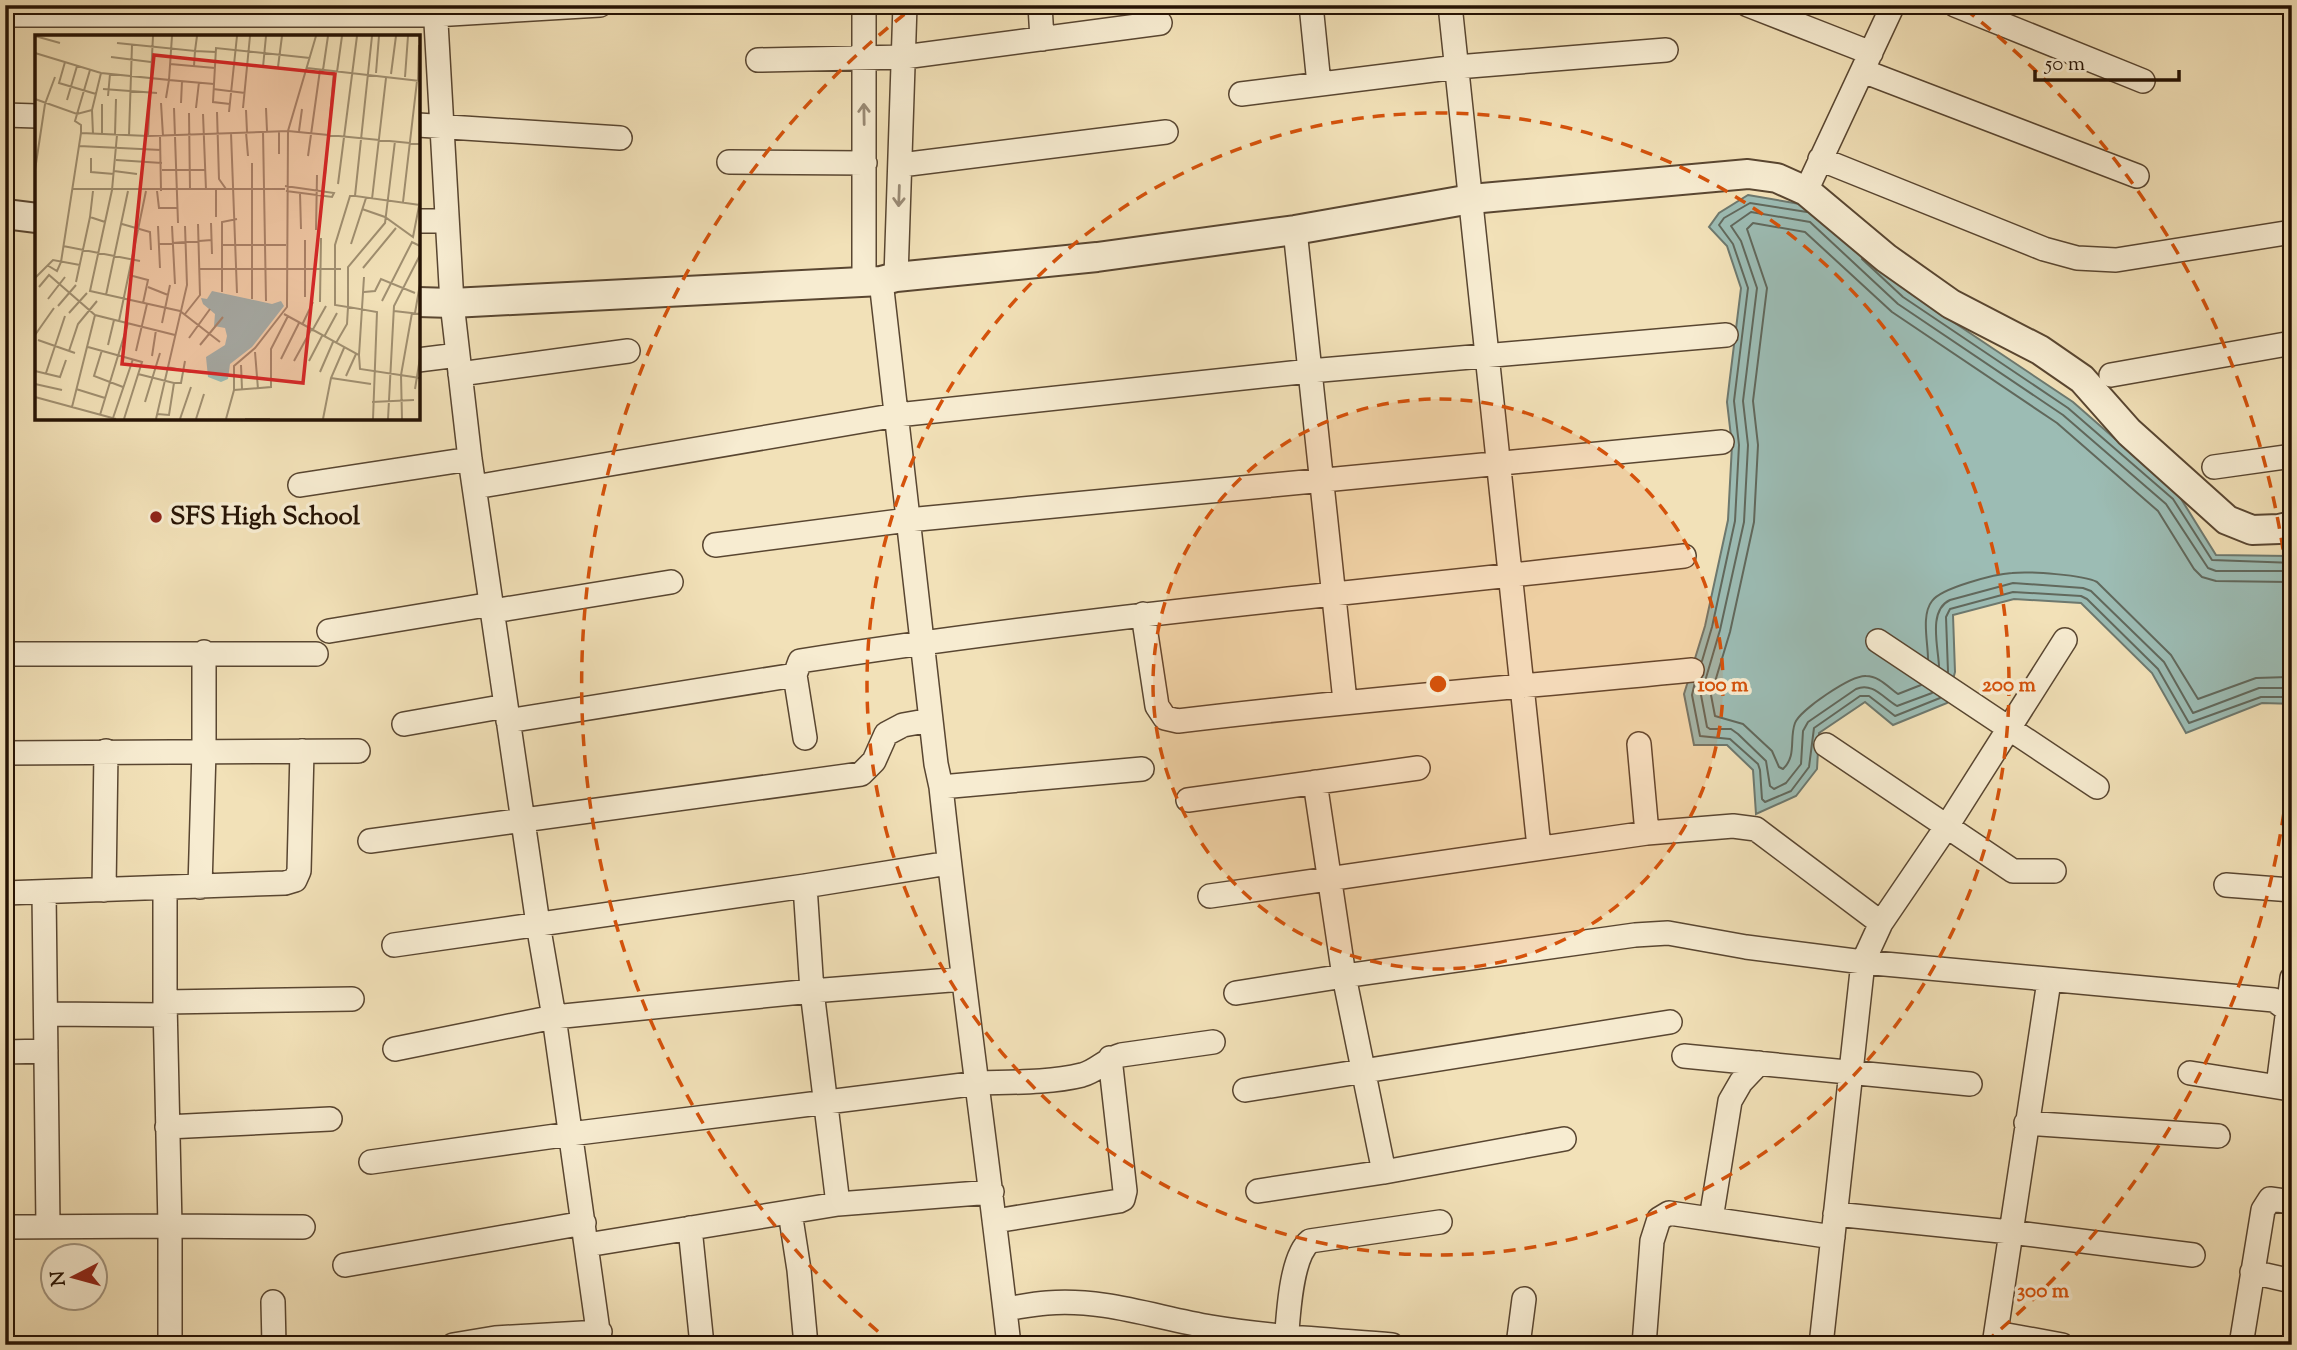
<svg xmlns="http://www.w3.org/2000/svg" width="2297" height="1350" font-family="'Sorts Mill Goudy',serif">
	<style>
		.water { fill: #9cbcb4; stroke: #6d786e; stroke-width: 2 }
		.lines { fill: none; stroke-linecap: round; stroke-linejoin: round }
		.shore { stroke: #61685c; stroke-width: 2 }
		.minor-casing { stroke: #594631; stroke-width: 26 }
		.tertiary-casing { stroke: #594631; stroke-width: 32 }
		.minor { stroke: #f7ecd1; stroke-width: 23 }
		.tertiary { stroke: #f7ecd1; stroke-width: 28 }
		.oneway { stroke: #998a75 }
		.ring { fill: none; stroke: #d5520b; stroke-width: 3.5; stroke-dasharray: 12 9 }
		.poi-dot { fill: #8f2418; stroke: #f7ecd1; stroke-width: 2.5 }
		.labels { text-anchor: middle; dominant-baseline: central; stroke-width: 7; stroke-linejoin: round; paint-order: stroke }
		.poi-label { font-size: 26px; font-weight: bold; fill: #261304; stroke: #f7ecd1; text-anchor: start }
		.inset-road { fill: none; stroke: #a08f70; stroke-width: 2 }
		.view { fill: #d62828; fill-opacity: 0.15; stroke: #d62828; stroke-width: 3.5 }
		.inset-edge { fill: none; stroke: #261304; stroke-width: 3.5 }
		.centre { fill: #d5520b; stroke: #f7ecd1; stroke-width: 3.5 }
		.ring-label { font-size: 21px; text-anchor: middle; font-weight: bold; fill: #d5520b; stroke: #f7ecd1; stroke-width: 7; stroke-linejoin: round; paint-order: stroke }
	</style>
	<rect width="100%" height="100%" fill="#f2e1b8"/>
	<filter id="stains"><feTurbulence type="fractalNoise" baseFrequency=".00286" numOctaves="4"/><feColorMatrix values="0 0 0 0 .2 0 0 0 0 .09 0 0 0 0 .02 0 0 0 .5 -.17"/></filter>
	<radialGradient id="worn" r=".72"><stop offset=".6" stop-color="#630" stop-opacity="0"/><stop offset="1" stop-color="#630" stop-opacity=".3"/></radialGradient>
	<path class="water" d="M 1748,195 L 1817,207 L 1907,291 L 2073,402 L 2178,494 L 2216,555 L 2292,556 L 2292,704 L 2262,703 L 2186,733 L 2152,673 L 2081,603 L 2014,599 L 1953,615 L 1955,672 L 1947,703 L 1893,725 L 1865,702 L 1819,733 L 1817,769 L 1796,796 L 1756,814 L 1753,770 L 1727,745 L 1694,745 L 1684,694 L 1705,626 L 1728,520 L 1732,445 L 1727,402 L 1741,288 L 1727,246 L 1709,227 L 1719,213 Z"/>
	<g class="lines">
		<path class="shore" d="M 1862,259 L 1903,297 L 2068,408 L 2173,499 L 2212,560 L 2292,563
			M 1928,659 C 1928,642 1921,615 1932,601 C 1941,588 1995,574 2012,573 C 2029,571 2084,575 2097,582 L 2171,655 L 2198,699 L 2256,678 L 2292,677
			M 1702,661 L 1712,627 L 1735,521 L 1739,445 L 1734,401 L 1748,288 L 1733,244 L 1719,225 L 1724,218 L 1750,203 L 1807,212
			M 1939,666 C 1938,646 1928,610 1950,600 L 2013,583 L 2083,588 L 2091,591 L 2164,662 L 2193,713 L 2259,688 L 2292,688
			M 1948,672 L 1946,617 L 1950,609 L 2013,592 L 2081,596 L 2087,599 L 2158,669 L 2189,723 L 2261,697 L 2292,697
			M 1695,682 L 1692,695 L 1700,736 L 1730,739 L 1758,764 L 1760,770 L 1762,799 L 1765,802 L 1791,791 L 1809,767 L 1814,728 L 1860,696 L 1869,696 L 1895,716 L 1940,698
			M 1921,685 L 1898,694 C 1888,687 1879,676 1866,676 C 1851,675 1800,710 1795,723 C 1789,739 1797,756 1783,769 L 1779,767 L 1772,751 L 1743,724 L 1715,716 L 1711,695 L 1730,632 L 1754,522 L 1758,445 L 1753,401 L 1767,288 L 1747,229 L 1753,223 L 1805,232 L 1892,312 L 2057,423 L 2158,511 L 2194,569 L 2202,577 L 2216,581 L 2292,582
			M 1932,693 L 1897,706 C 1883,698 1873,682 1856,689 L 1808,722 L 1803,731 L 1801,764 L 1786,783 L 1774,789 L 1770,786 L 1766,761 L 1738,734 L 1731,729 L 1710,729 L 1707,727 L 1701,695 L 1720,630 L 1744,522 L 1748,445 L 1743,401 L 1757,288 L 1741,241 L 1731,226 L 1751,212 L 1810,222 L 1898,304 L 2063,415 L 2166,504 L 2208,568 L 2216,571 L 2292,571"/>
		<g class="minor-casing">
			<path id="minor" d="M 435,5 L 452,303 L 470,459 L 538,924 L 554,1017 L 600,1345
				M 864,5 L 864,282
				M 1040,5 L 1042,39
				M 1311,5 L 1319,84
				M 1450,5 L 1539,847
				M 1748,5 L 1871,53
				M 1955,5 L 2143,81
				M 5,15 L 434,15 L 600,5
				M 758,60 L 904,57 L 1160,23
				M 1863,71 L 2137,176
				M 1241,94 L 1457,67 L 1666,50
				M 5,115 L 37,116
				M 418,125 L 620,138
				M 1820,159 L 2044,249 L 2077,258 L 2116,260 L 2292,232
				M 729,162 L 865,163
				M 901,165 L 1166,132
				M 1806,191 L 1893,5
				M 418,221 L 446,221
				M 1295,230 L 1345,701
				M 896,277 L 905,5
				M 881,281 L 936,764 L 941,787 C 961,973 988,1159 1009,1345
				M 418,360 L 458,355
				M 460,374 L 628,351
				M 2111,375 L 2292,343
				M 2214,467 L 2292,456
				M 300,485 L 470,459
				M 475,487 L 897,415 L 1310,371 L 1726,335
				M 715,545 L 908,520 L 1722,442
				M 493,611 L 671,582
				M 1143,614 L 1157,706 L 1165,718 L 1178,721 C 1349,700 1521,687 1692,670
				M 329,631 L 492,604
				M 1878,641 L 2097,787
				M 5,654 L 316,654
				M 508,721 L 795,675
				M 404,724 L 506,706
				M 805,738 L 795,675 L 800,661 C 1094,615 1389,590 1684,556
				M 1639,744 L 1647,833
				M 1826,745 L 2013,871 L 2054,871
				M 5,753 L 358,751
				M 1315,782 L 1344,976 L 1384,1172
				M 941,787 L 1142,769
				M 1188,800 L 1418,768
				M 370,841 L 861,774 L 874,761 L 886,734 L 903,725 L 931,720
				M 2226,885 L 2292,890
				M 805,886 L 812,991 L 838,1204
				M 200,887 L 204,751 L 204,652
				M 104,890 L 106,751
				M 44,892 L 48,1226
				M 5,893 L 285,883 L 295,880 L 299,871 L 302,751
				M 1210,896 L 1647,833 L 1733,826 L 1756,829 L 1881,923
				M 394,945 L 805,886 L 949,863
				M 1236,993 L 1344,976 L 1635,935 L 1668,933 L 1746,947 L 1863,962 L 2274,1000 L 2292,1013
				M 165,1002 L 352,999
				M 46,1014 L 165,1015
				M 395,1049 L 554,1017 L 812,991 L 963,979
				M 5,1052 L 46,1051
				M 1684,1056 L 1970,1084
				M 2190,1073 L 2290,1089
				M 2278,1086 L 2292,978
				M 1245,1090 L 1670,1022
				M 2026,1123 L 2218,1136
				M 167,1127 L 330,1119
				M 371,1162 L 570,1134 L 979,1083 C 1013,1082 1049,1083 1082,1075 C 1097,1071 1106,1059 1121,1055 L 1213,1042
				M 1258,1191 L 1384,1172 L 1564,1139
				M 790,1212 L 799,1270 L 806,1345
				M 1835,1214 L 2010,1232 L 2193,1255
				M 1711,1219 L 1730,1101 L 1741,1082 L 1759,1063
				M 995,1221 L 1119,1201 L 1123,1199 L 1125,1191 L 1110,1058
				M 5,1227 L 170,1226 L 165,1002 L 165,888
				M 690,1228 L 702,1345
				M 587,1245 L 838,1204 L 992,1192
				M 345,1265 L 584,1223
				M 2252,1272 L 2292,1281
				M 273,1302 L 274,1345
				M 1005,1309 C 1019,1307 1033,1304 1047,1303 C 1103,1298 1157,1318 1211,1327 C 1271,1337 1332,1340 1392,1345
				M 1996,1333 L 2062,1345
				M 170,1345 L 170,1226 L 303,1227
				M 453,1345 L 495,1338 L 600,1332
				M 1286,1345 C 1288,1320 1290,1257 1310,1241 L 1440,1222
				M 1518,1345 L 1524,1299
				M 1644,1345 L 1652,1241 L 1659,1219 L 1669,1213 L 1833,1237
				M 1821,1345 L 1863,962 L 1881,923 L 1947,826 L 2065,640
				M 1994,1345 L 2049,981
				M 2241,1345 L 2263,1210 L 2270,1199 L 2292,1202"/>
		</g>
		<g class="tertiary-casing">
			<path id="tertiary" d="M 5,214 L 37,218
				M 418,302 L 452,303 L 881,281 L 896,277 L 1097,257 L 1295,230 L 1471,199 L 1748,174 L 1777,178 L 1806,191 L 1886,258 L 1951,304 L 2040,350 L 2082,379 L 2129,432 L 2227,520 L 2252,530 L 2279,529 L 2292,526"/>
		</g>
		<use href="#minor" class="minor"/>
		<use href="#tertiary" class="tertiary"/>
	</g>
	<defs><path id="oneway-shaft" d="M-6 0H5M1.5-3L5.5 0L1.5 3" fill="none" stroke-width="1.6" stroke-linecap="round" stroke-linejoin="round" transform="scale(1.75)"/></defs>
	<g class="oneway">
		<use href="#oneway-shaft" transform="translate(864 114) rotate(-91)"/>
		<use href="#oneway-shaft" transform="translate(899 196) rotate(92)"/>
	</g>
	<circle cx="1438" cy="684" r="285" fill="#d5520b" fill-opacity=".12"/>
	<g class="ring">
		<circle cx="1438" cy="684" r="285"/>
		<circle cx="1438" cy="684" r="571"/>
		<path d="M2291 751A856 856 0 0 1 1982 1345M894 1345A856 856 0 0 1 911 9M1965 9A856 856 0 0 1 2291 617"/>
	</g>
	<circle class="poi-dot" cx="156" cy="517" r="7"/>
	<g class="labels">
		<g class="poi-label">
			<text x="170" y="517">SFS High School</text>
		</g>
	</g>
	<g transform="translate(35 35)">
		<rect width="385" height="385" fill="#f2e1b8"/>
		<path d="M 177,256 L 237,269 L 246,266 L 249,271 L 217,312 L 195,329 L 193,344 L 186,347 L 173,342 L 171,322 L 190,310 L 192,301 L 190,293 L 179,291 L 180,279 L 168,269 L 166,263 L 172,264 Z" fill="#9cbcb4"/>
		<path class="inset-road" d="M 0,1 L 25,8M 137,1 L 134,45 L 179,49M 337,1 L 320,161 L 385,170M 82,8 L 160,16 L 162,1M 0,18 L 66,38 L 134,45 L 131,63M 76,22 L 116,27M 30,27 L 24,48 L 61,59M 135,29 L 180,33M 159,31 L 160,16 L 181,17M 228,32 L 231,1M 243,32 L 247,1M 272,33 L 385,46M 288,35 L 293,1M 302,37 L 307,1M 341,38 L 344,1M 356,39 L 361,1M 370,42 L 373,1M 383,46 L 384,10M 68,54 L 122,58M 178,54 L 210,58M 73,61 L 75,39M 0,64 L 42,79 L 57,75M 32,65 L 42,31M 126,68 L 128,101M 146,68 L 147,46M 195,69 L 178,67 L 181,13 L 275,23M 139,73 L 143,188M 161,73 L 164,47M 208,73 L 215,1M 231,73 L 232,96M 211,75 L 212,97M 182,77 L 184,144 L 191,154M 194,77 L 202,1M 154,78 L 155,155M 168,79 L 171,155M 228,96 L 231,266M 244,96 L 244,119M 264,96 L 267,74M 211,97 L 213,121M 46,98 L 113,101 L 253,96 L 385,109M 196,98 L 202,258M 58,99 L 57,75 L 66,38M 67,99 L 67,69M 80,99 L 81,64M 82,100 L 77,155 L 55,256 L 145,276 L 185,307M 94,100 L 97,10M 113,101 L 118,1M 125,101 L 126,156M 44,111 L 126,115M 273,121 L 285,35M 56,123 L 56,137 L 79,139M 81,125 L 127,128M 0,135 L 10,69 L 20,42M 127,135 L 170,135M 79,136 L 102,139M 290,140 L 299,36M 303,149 L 322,1M 250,151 L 299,158 L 297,162 L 251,156M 37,154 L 250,154M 58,156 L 55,182 L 70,187M 122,156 L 124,173 L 143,173M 265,158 L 266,194M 337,164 L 351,43M 368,167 L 382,46M 327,174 L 350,182 L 378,202 L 385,166M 181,182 L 181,155M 176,188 L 177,219M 87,189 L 115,197 L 116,215M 123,191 L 125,233M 137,191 L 140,249M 281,195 L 282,140M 124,209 L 177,205M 316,209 L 331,163M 187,210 L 251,210M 28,211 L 105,226M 12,230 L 22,236 L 26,227 L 46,98 L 46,90 L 40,86 L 55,35M 328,233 L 361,193M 165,234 L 306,234M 94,240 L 113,245 L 108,268M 0,243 L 18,225 L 45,230M 41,247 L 55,182M 4,252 L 14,240 L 60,280 L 140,300M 113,252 L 133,260M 187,257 L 187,187 L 202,184M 329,257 L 340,256 L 346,244 L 380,258M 71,260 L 93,156M 270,262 L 270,205M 13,264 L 30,242M 217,264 L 217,128M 347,266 L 377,207 L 385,211M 285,267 L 286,203M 23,271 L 41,250M 359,276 L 385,279M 34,278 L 52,258M 380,278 L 385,249M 150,279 L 165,260 L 163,189M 249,279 L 324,320 L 325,334 L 385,343M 84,286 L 111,156M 127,288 L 135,250M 267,290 L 278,267M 277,296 L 291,271M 0,300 L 19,273M 289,302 L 302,278M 154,303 L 175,274M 3,305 L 40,318M 301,308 L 312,289 L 313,272 L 300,270 L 300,210 L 315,161 L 320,161M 73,310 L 79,285M 165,310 L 188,282M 53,312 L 107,327 L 89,384M 67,315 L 59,341 L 88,352M 34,316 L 43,289 L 62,266M 101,316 L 112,269M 220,317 L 223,354M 324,320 L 329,242M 117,321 L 121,295M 246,324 L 264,288M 259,326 L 276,295M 274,326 L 287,301M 206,330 L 207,354M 132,332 L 156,337M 0,336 L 25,342 L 31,325M 285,337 L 298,307M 11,338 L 30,281M 103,339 L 139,348 L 134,380 L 122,379M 311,341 L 321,319M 296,343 L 336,349M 139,348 L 146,348 L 150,326M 0,349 L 27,355M 41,354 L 70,363M 380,354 L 385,323M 199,355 L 236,352 L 236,314 L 253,281M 0,362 L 81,384M 110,367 L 125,318M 337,367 L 379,365M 37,372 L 60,280M 65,380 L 93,288M 78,383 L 98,324M 121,384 L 152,250 L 150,191M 145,384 L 156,352M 161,384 L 169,359M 191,384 L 199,355 L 199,331 L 220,313 L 252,272 L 253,96 L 281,1M 210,384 L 235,384M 288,384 L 296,343 L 309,313M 338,384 L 342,277 L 313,272 L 313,232 L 350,188 L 360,106M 353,384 L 359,271 L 385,220M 367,384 L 366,340 L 377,278"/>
		<path class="view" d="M 119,20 L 300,39 L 268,348 L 87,329 Z"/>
		<rect width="385" height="385" class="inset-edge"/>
	</g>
	<circle cx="1438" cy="684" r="10" class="centre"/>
	<g class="ring-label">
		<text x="1723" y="691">100 m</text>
		<text x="2009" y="691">200 m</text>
		<text x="2043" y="1297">300 m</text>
	</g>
	<rect width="2297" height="1350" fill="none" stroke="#f2e1b8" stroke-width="28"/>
	<rect x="7" y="7" width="2283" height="1336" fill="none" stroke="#261304" stroke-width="3.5"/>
	<rect x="14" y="14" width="2269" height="1322" fill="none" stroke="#261304" stroke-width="2"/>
	<g transform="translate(74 1277) rotate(264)"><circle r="33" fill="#f7ecd1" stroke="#a3957f" stroke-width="2"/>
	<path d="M0-5L12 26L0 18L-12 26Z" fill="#8f2418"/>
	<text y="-10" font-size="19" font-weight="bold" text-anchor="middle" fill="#261304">N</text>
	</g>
	<path d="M2035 70v10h144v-10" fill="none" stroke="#261304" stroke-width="3.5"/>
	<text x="2045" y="70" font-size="21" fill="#261304" stroke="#f7ecd1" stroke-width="5" paint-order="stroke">50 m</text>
	<rect width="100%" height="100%" filter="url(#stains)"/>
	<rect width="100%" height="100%" fill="url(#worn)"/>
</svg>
